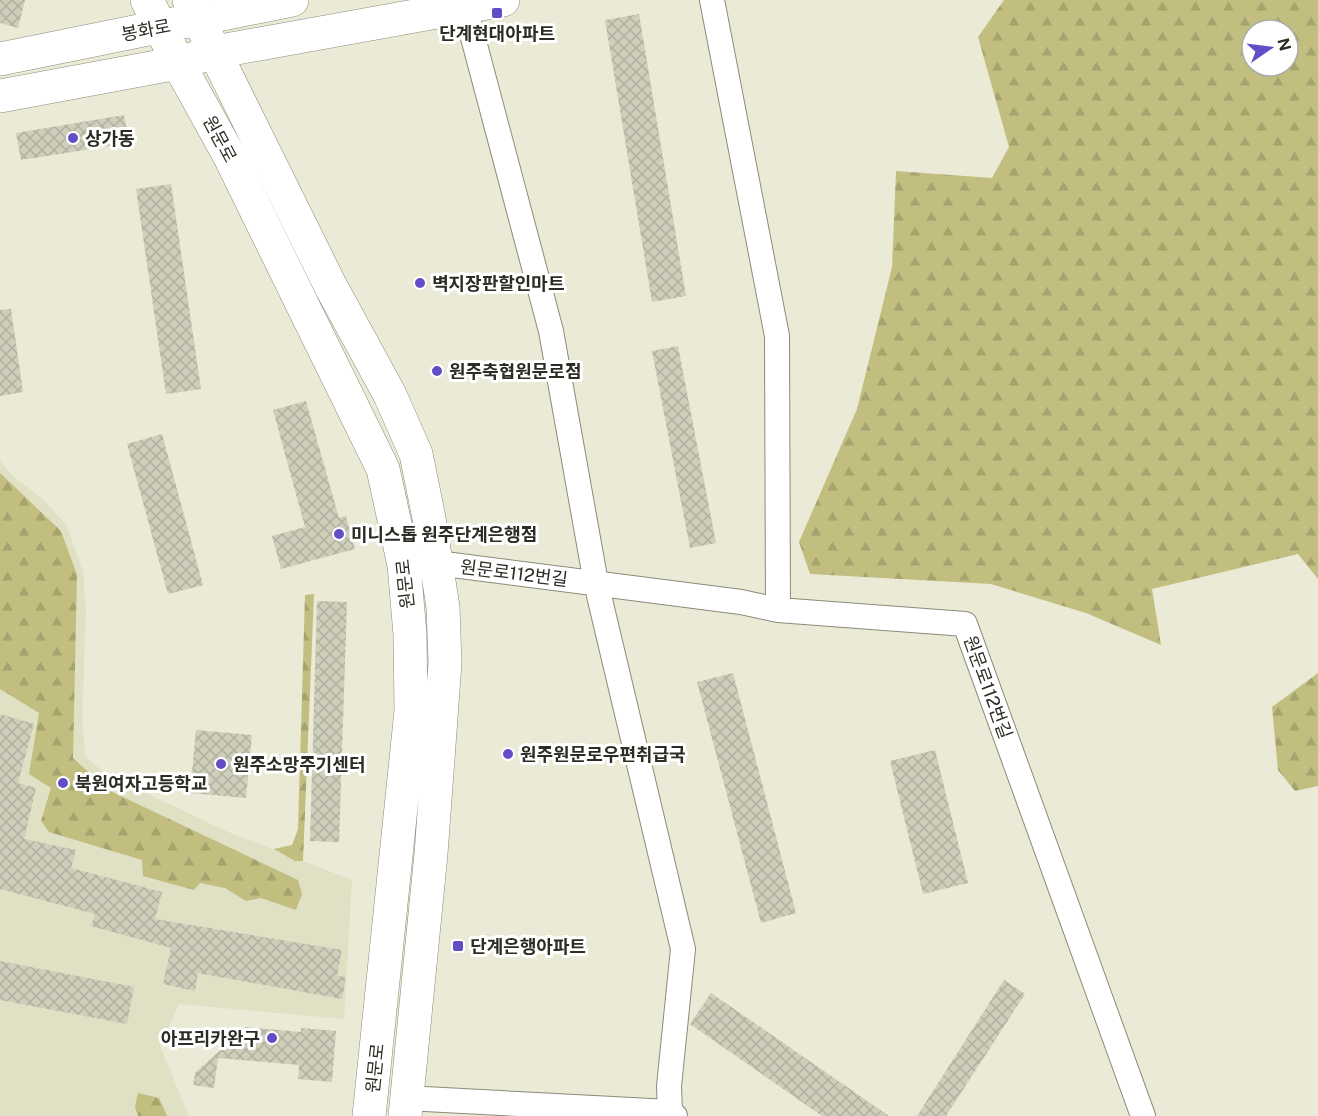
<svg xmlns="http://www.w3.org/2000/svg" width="1318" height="1116" font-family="'Public Sans','Noto Sans KR',sans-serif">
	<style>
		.built { fill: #e0e0c5 }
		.forest { fill: url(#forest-firs); fill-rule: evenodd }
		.building { fill: url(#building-cross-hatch) }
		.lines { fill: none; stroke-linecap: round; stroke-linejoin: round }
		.street-casing { stroke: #8c8b79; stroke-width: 26 }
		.secondary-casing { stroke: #8c8b79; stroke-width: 34 }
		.street { stroke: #fff; stroke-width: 24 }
		.secondary { stroke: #fff; stroke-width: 33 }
		.poi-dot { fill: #624dc6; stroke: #fff; stroke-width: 2 }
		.labels { text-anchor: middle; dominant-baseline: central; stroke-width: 6; stroke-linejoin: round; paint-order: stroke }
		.street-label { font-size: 18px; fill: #2c2c25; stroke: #fff }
		.poi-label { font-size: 18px; font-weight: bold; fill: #2c2c25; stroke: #fff; text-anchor: start }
	</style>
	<defs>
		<pattern id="forest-firs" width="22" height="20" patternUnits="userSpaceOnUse" patternTransform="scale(1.5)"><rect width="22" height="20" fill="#c1be80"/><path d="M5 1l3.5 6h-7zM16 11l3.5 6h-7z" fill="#a6a36e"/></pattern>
		<pattern id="building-cross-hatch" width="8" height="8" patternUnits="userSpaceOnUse" patternTransform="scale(1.5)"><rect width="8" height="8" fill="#ceceba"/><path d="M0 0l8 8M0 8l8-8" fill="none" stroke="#b1b1a0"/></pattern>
	</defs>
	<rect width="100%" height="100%" fill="#eaead6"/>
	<path class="built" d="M 0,461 L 13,476 L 46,502 L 67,526 L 83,572 L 86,610 L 82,723 L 86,757 L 106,774 L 228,832 L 352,880 L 344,1019 L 179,1004 L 160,1046 L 189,1116 L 0,1116 Z"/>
	<path class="forest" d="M 1004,0 L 1318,0 L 1318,579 L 1298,554 L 1152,589 L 1161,645 L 1086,613 L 991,584 L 810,574 L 799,542 L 857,409 L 892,267 L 896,171 L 992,178 L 1009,147 L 978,37 ZM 1252,30 L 1288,30 L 1288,66 L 1252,66 Z
		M 0,473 L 61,531 L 77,575 L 73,758 L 108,790 L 298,880 L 302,894 L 296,910 L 261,898 L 246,901 L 225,888 L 200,883 L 194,890 L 143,876 L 142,860 L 49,832 L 41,821 L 51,788 L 29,774 L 39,713 L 0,689 Z
		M 314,594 L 303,861 L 295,861 L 274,849 L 292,845 L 298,829 L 305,595 Z
		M 1318,673 L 1318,786 L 1295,791 L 1278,770 L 1272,707 Z
		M 138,1093 L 159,1098 L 167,1116 L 138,1116 L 135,1107 Z"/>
	<path class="building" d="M 0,0 L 25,0 L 18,28 L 0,23 Z
		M 639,14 L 686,296 L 652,302 L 605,20 Z
		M 124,115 L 129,143 L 21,160 L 16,133 Z
		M 171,184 L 201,389 L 166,394 L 136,189 Z
		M 11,309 L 23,392 L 0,396 L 0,310 Z
		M 678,346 L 716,543 L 690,548 L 652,351 Z
		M 306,401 L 339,518 L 346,516 L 355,549 L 281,569 L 272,536 L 305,527 L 273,410 Z
		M 162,434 L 203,585 L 168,594 L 127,444 Z
		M 317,601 L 347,602 L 339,842 L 310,841 Z
		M 733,673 L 796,913 L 761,923 L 697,682 Z
		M 0,714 L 34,724 L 18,783 L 36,788 L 24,839 L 76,850 L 71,868 L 162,892 L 155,919 L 342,950 L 337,976 L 346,977 L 342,999 L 198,973 L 195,991 L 163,984 L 171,948 L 91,926 L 95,914 L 0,889 Z
		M 196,730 L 252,735 L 246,798 L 190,793 Z
		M 935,750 L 968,883 L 923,894 L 890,761 Z
		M 0,961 L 134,987 L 127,1024 L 0,1000 Z
		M 1004,980 L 1025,994 L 946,1116 L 917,1116 Z
		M 711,993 L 889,1116 L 822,1116 L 690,1024 Z
		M 246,1027 L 301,1032 L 301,1028 L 336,1031 L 332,1082 L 298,1079 L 299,1065 L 218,1058 L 214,1088 L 193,1085 L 195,1073 Z"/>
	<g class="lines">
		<g class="street-casing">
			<path id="street" d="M 463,0 L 551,331 L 596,583 L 683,949 L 669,1086 L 670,1112
				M 712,0 L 777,336 L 778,610
				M 437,563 L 741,602 L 778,610 L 965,624 L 1143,1116
				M 406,1098 L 670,1112 L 675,1116"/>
		</g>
		<g class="secondary-casing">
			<path id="secondary" d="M 147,0 L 178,63 L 229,155 L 383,469 L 404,565 L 410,634 L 411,711 L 369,1116
				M 189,0 L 330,285 L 390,395 L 416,454 L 429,518 L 443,607 L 445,663 L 431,854 L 405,1116
				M 0,59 L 292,0
				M 0,96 L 178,63 L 215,52 L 503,0"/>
		</g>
		<use href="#street" class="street"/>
		<use href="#secondary" class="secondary"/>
	</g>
	<g class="poi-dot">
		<rect x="491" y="7" width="12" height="12" rx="3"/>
		<circle cx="73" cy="138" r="6"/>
		<circle cx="420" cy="283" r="6"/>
		<circle cx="437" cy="371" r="6"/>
		<circle cx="339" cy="534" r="6"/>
		<circle cx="508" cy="754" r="6"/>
		<circle cx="221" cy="764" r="6"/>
		<circle cx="63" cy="783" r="6"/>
		<rect x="452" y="940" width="12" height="12" rx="3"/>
		<circle cx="272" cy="1038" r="6"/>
	</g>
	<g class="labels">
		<g class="street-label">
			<text transform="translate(146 30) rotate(-11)">봉화로</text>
			<text transform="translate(220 139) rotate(62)">원문로</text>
			<text transform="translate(514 573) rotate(7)">원문로112번길</text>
			<text transform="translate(405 584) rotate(-96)">원문로</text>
			<text transform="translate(988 687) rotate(70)">원문로112번길</text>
			<text transform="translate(375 1068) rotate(-84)">원문로</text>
		</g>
		<g class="poi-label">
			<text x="497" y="33" text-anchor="middle">단계현대아파트</text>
			<text x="85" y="138">상가동</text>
			<text x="432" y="283">벽지장판할인마트</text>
			<text x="449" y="371">원주축협원문로점</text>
			<text x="351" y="534">미니스톱 원주단계은행점</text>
			<text x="520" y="754">원주원문로우편취급국</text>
			<text x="233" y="764">원주소망주기센터</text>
			<text x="75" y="783">북원여자고등학교</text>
			<text x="470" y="946">단계은행아파트</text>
			<text x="260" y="1038" text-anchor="end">아프리카완구</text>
		</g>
	</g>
	<g transform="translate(1270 48) rotate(76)"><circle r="28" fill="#ffffff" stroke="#ababa8" stroke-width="1.5"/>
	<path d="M0-4.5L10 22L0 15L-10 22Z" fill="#624dc6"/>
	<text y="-9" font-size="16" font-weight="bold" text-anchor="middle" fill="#2c2c25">N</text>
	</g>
</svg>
